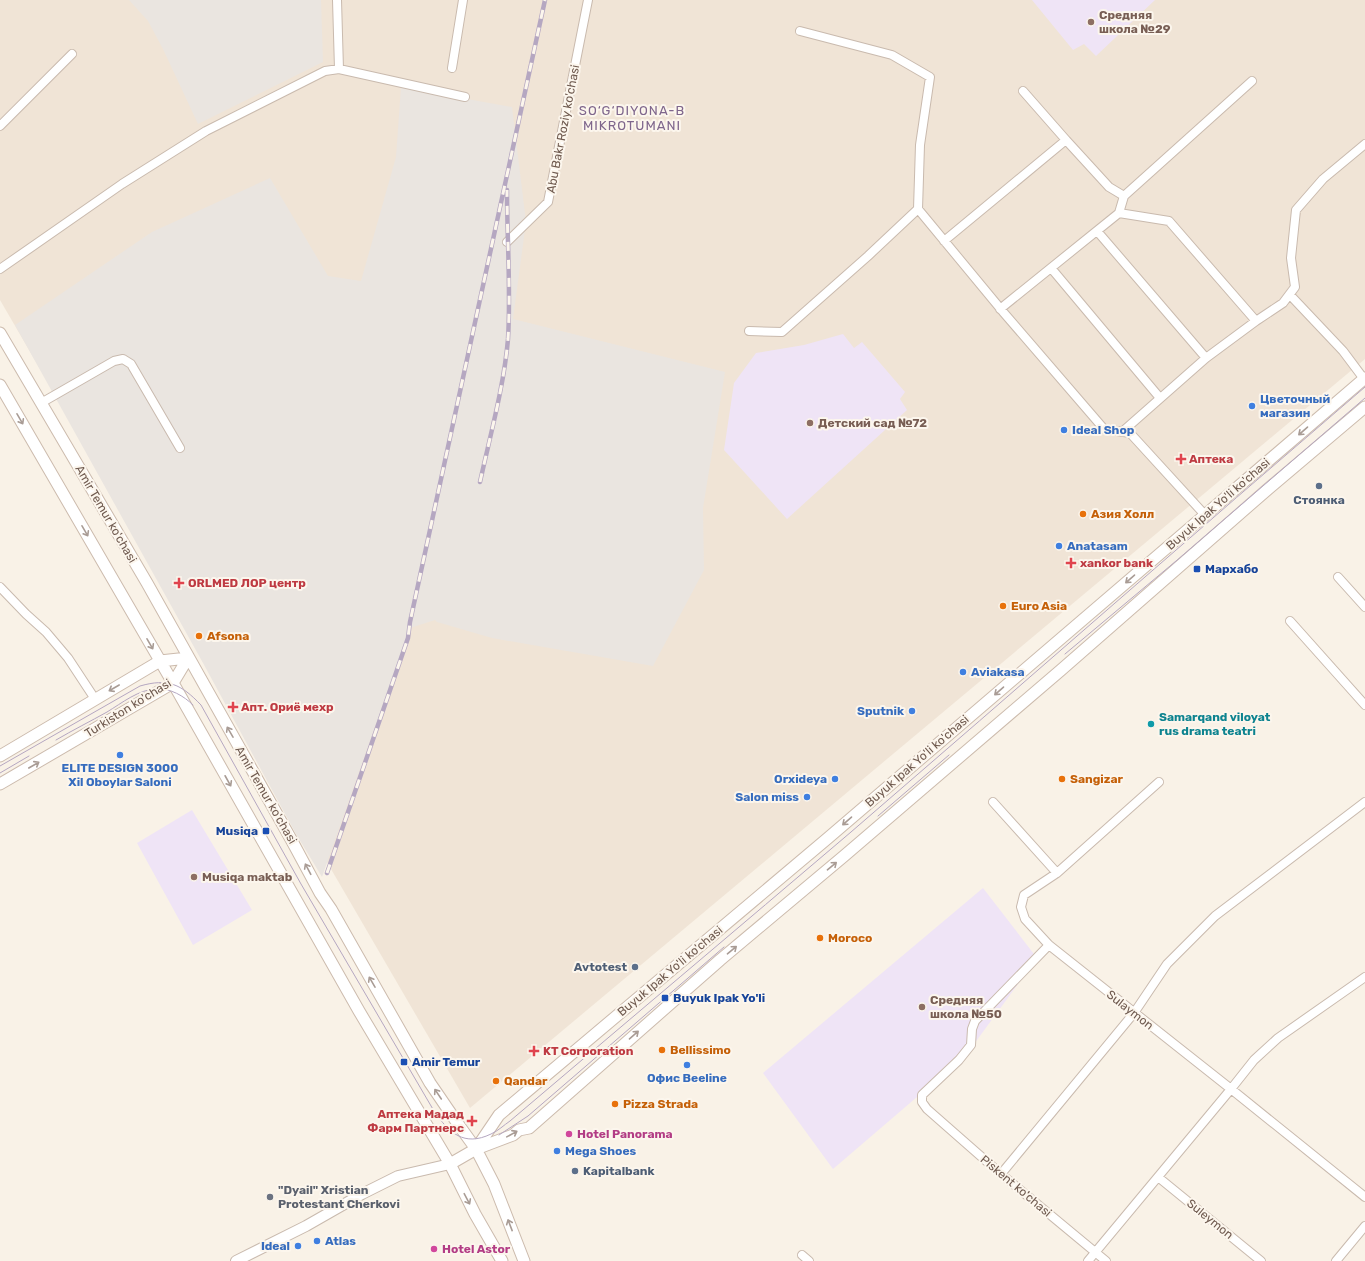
<svg xmlns="http://www.w3.org/2000/svg" width="1365" height="1261" font-family="Rubik,sans-serif">
	<style>
		.residential { fill: #f0e4d6 }
		.industrial { fill: #eae5e0 }
		.education { fill: #efe4f6 }
		.lines { fill: none; stroke-linecap: round; stroke-linejoin: round }
		.minor-casing { stroke: #c9baae; stroke-width: 10 }
		.tertiary-casing { stroke: #c9baae; stroke-width: 12 }
		.secondary-casing { stroke: #ccbbad; stroke-width: 13 }
		.minor { stroke: #fff; stroke-width: 8 }
		.tertiary { stroke: #fff; stroke-width: 10 }
		.secondary { stroke: #fff; stroke-width: 11 }
		.tram { stroke: #b5a7c1; stroke-width: 1 }
		.rail-casing { stroke: #b5a7c1; stroke-width: 4.5 }
		.rail { stroke: #fcf6ed; stroke-width: 3; stroke-dasharray: 9; stroke-linecap: butt }
		.oneway { stroke: #a99c95 }
		.education-dot { fill: #8d6e63; stroke: #fcf6ed; stroke-width: 1.5 }
		.shop-dot { fill: #3f7fe0; stroke: #fcf6ed; stroke-width: 1.5 }
		.health-dot { fill: #e0444e; stroke: #fcf6ed; stroke-width: 1.5 }
		.service-dot { fill: #5c6f8a; stroke: #fcf6ed; stroke-width: 1.5 }
		.food-dot { fill: #e8710a; stroke: #fcf6ed; stroke-width: 1.5 }
		.transit-dot { fill: #1a4fb4; stroke: #fcf6ed; stroke-width: 1.5 }
		.culture-dot { fill: #0f9aa8; stroke: #fcf6ed; stroke-width: 1.5 }
		.hotel-dot { fill: #d1479c; stroke: #fcf6ed; stroke-width: 1.5 }
		.worship-dot { fill: #6b7280; stroke: #fcf6ed; stroke-width: 1.5 }
		.labels { text-anchor: middle; dominant-baseline: central; stroke-width: 4; stroke-linejoin: round; paint-order: stroke }
		.education-label { font-size: 12px; font-weight: bold; fill: #785e54; stroke: #fcf6ed; text-anchor: start }
		.street-label { font-size: 12px; fill: #6f5a4f; stroke: #fcf6ed }
		.shop-label { font-size: 12px; font-weight: bold; fill: #366cbe; stroke: #fcf6ed; text-anchor: start }
		.health-label { font-size: 12px; font-weight: bold; fill: #be3a42; stroke: #fcf6ed; text-anchor: start }
		.service-label { font-size: 12px; font-weight: bold; fill: #4e5e75; stroke: #fcf6ed }
		.food-label { font-size: 12px; font-weight: bold; fill: #c56008; stroke: #fcf6ed; text-anchor: start }
		.transit-label { font-size: 12px; font-weight: bold; fill: #164399; stroke: #fcf6ed; text-anchor: start }
		.culture-label { font-size: 12px; font-weight: bold; fill: #0d838f; stroke: #fcf6ed; text-anchor: start }
		.hotel-label { font-size: 12px; font-weight: bold; fill: #b23c85; stroke: #fcf6ed; text-anchor: start }
		.worship-label { font-size: 12px; font-weight: bold; fill: #5b616d; stroke: #fcf6ed; text-anchor: start }
		.neighbourhood-label { font-size: 13px; letter-spacing: 1px; fill: #7f668c; stroke: #fcf6ed }
	</style>
	<rect width="100%" height="100%" fill="#f9f2e7"/>
	<path class="residential" d="M 0,0 L 1365,0 L 1365,359 L 470,1108 L 0,300 Z"/>
	<path class="industrial" d="M 129,0 L 321,0 L 323,62 L 198,124 L 163,49 L 148,21 Z
		M 401,87 L 512,107 L 526,222 L 513,319 L 725,372 L 703,508 L 704,570 L 653,666 L 492,638 L 437,622 L 435,620 L 410,628 L 322,877 L 296,834 L 203,663 L 15,325 L 152,232 L 270,178 L 328,276 L 361,281 L 396,157 Z"/>
	<path class="education" d="M 1032,0 L 1155,0 L 1096,56 L 1084,44 L 1073,50 Z
		M 843,334 L 854,348 L 862,342 L 905,392 L 900,399 L 907,410 L 787,519 L 724,450 L 734,383 L 756,353 L 804,345 Z
		M 192,810 L 252,910 L 193,945 L 137,843 Z
		M 983,888 L 1037,958 L 966,1055 L 833,1169 L 763,1073 Z"/>
	<g class="lines">
		<g class="minor-casing">
			<path id="minor" d="M 337,0 L 339,69
				M 800,31 L 892,55 L 930,77 L 920,145 L 918,209 L 1004,313 L 1104,429 L 1130,433 L 1205,515
				M 452,68 L 463,0
				M 1023,91 L 1066,140
				M 0,126 L 72,54
				M 1119,213 L 1169,221 L 1256,321 L 1283,303 L 1295,287 L 1291,258 L 1296,210 L 1323,179 L 1365,144
				M 1097,231 L 1206,358
				M 944,241 L 1066,140 L 1109,187 L 1124,196
				M 507,242 L 548,202 L 588,0
				M 1051,268 L 1160,398
				M 0,269 L 122,184 L 206,131 L 325,71 L 339,69 L 465,97
				M 1290,295 L 1343,351 L 1364,379
				M 1000,309 L 1119,213 L 1124,196 L 1252,81
				M 749,331 L 782,332 L 868,256 L 918,209
				M 41,403 L 114,361 L 123,359 L 131,364 L 180,448
				M 1122,432 L 1206,358 L 1256,321
				M 1338,577 L 1365,607
				M 0,587 L 26,614 L 46,632 L 68,658 L 95,699
				M 1290,621 L 1365,705
				M 993,802 L 1057,873 L 1024,895 L 1021,907 L 1025,919 L 1049,945 L 1231,1089 L 1365,1197
				M 1057,873 L 1159,782
				M 1049,945 L 975,1021 L 972,1029 L 971,1045 L 959,1060 L 922,1095 L 922,1102 L 927,1109 L 1001,1174 L 1106,1261
				M 1001,1174 L 1134,1013 L 1167,964 L 1215,916 L 1365,802
				M 1158,1177 L 1261,1261
				M 802,1255 L 809,1261
				M 1088,1261 L 1231,1089 L 1254,1060 L 1278,1038 L 1365,977
				M 1336,1261 L 1365,1226"/>
		</g>
		<g class="tertiary-casing">
			<path id="tertiary" d="M 236,1261 L 306,1226 L 362,1194 L 398,1176 L 450,1164"/>
		</g>
		<g class="secondary-casing">
			<path id="secondary" d="M 0,333 L 147,583 L 292,841 L 320,893 L 331,909 L 430,1083 L 458,1124 L 476,1149 L 494,1184 L 524,1261
				M 0,385 L 173,683 L 359,1011 L 450,1164 L 475,1214 L 502,1261
				M 0,756 L 160,661 L 188,658
				M 0,784 L 173,683 L 188,658
				M 476,1149 L 499,1115 L 828,838 L 1365,378
				M 450,1164 L 476,1149 L 513,1135 L 519,1130 L 529,1128 L 720,960 L 844,856 L 1061,670 L 1268,489 L 1365,407"/>
		</g>
		<use href="#minor" class="minor"/>
		<use href="#tertiary" class="tertiary"/>
		<use href="#secondary" class="secondary"/>
		<path class="tram" d="M 1065,654 L 1176,561 L 1365,398
			M 56,740 C 73,730 91,721 107,712 C 122,703 139,689 157,689 C 170,688 184,696 193,705
			M 0,766 L 140,686 C 168,678 181,684 201,705 L 301,884 L 434,1111 C 449,1133 464,1147 491,1134 C 498,1131 504,1125 510,1121 C 623,1025 737,929 851,832 C 1023,684 1193,534 1365,387
			M 0,773 L 29,756
			M 878,816 L 949,755
			M 499,1135 L 528,1116 L 724,947"/>
		<g class="rail-casing">
			<path id="rail" d="M 480,482 C 490,436 504,386 508,339 C 511,290 507,240 507,190
				M 327,873 L 408,638 L 410,622 L 545,0"/>
		</g>
		<use href="#rail" class="rail"/>
	</g>
	<defs><path id="oneway-shaft" d="M-6 0H5M1.5-3L5.5 0L1.5 3" fill="none" stroke-width="1.6" stroke-linecap="round" stroke-linejoin="round"/></defs>
	<g class="oneway">
		<use href="#oneway-shaft" transform="translate(20 419) rotate(60)"/>
		<use href="#oneway-shaft" transform="translate(1303 431) rotate(139)"/>
		<use href="#oneway-shaft" transform="translate(85 531) rotate(60)"/>
		<use href="#oneway-shaft" transform="translate(1130 579) rotate(139)"/>
		<use href="#oneway-shaft" transform="translate(150 644) rotate(60)"/>
		<use href="#oneway-shaft" transform="translate(114 688) rotate(150)"/>
		<use href="#oneway-shaft" transform="translate(999 691) rotate(139)"/>
		<use href="#oneway-shaft" transform="translate(230 732) rotate(-120)"/>
		<use href="#oneway-shaft" transform="translate(34 765) rotate(-30)"/>
		<use href="#oneway-shaft" transform="translate(228 781) rotate(61)"/>
		<use href="#oneway-shaft" transform="translate(847 821) rotate(139)"/>
		<use href="#oneway-shaft" transform="translate(832 866) rotate(-40)"/>
		<use href="#oneway-shaft" transform="translate(308 869) rotate(-118)"/>
		<use href="#oneway-shaft" transform="translate(732 950) rotate(-40)"/>
		<use href="#oneway-shaft" transform="translate(372 982) rotate(-120)"/>
		<use href="#oneway-shaft" transform="translate(634 1035) rotate(-41)"/>
		<use href="#oneway-shaft" transform="translate(438 1094) rotate(-124)"/>
		<use href="#oneway-shaft" transform="translate(512 1134) rotate(-29)"/>
		<use href="#oneway-shaft" transform="translate(467 1199) rotate(62)"/>
		<use href="#oneway-shaft" transform="translate(510 1225) rotate(-111)"/>
	</g>
	<g class="education-dot">
		<circle cx="1091" cy="22" r="4"/>
		<circle cx="810" cy="423" r="4"/>
		<circle cx="194" cy="877" r="4"/>
		<circle cx="922" cy="1007" r="4"/>
	</g>
	<g class="shop-dot">
		<circle cx="1252" cy="406" r="4"/>
		<circle cx="1064" cy="430" r="4"/>
		<circle cx="1059" cy="546" r="4"/>
		<circle cx="963" cy="672" r="4"/>
		<circle cx="912" cy="711" r="4"/>
		<circle cx="120" cy="755" r="4"/>
		<circle cx="835" cy="779" r="4"/>
		<circle cx="807" cy="797" r="4"/>
		<circle cx="687" cy="1065" r="4"/>
		<circle cx="557" cy="1151" r="4"/>
		<circle cx="317" cy="1241" r="4"/>
		<circle cx="298" cy="1246" r="4"/>
	</g>
	<g class="health-dot">
		<path d="M1179 453h4v4h4v4h-4v4h-4v-4h-4v-4h4z"/>
		<path d="M1069 557h4v4h4v4h-4v4h-4v-4h-4v-4h4z"/>
		<path d="M177 577h4v4h4v4h-4v4h-4v-4h-4v-4h4z"/>
		<path d="M231 701h4v4h4v4h-4v4h-4v-4h-4v-4h4z"/>
		<path d="M532 1045h4v4h4v4h-4v4h-4v-4h-4v-4h4z"/>
		<path d="M470 1115h4v4h4v4h-4v4h-4v-4h-4v-4h4z"/>
	</g>
	<g class="service-dot">
		<circle cx="1319" cy="486" r="4"/>
		<circle cx="635" cy="967" r="4"/>
		<circle cx="575" cy="1171" r="4"/>
	</g>
	<g class="food-dot">
		<circle cx="1083" cy="514" r="4"/>
		<circle cx="1003" cy="606" r="4"/>
		<circle cx="199" cy="636" r="4"/>
		<circle cx="1062" cy="779" r="4"/>
		<circle cx="820" cy="938" r="4"/>
		<circle cx="662" cy="1050" r="4"/>
		<circle cx="496" cy="1081" r="4"/>
		<circle cx="615" cy="1104" r="4"/>
	</g>
	<g class="transit-dot">
		<rect x="1193" y="565" width="8" height="8" rx="2"/>
		<rect x="262" y="827" width="8" height="8" rx="2"/>
		<rect x="661" y="994" width="8" height="8" rx="2"/>
		<rect x="400" y="1058" width="8" height="8" rx="2"/>
	</g>
	<circle class="culture-dot" cx="1151" cy="724" r="4"/>
	<g class="hotel-dot">
		<circle cx="569" cy="1134" r="4"/>
		<circle cx="434" cy="1249" r="4"/>
	</g>
	<circle class="worship-dot" cx="270" cy="1197" r="4"/>
	<g class="labels">
		<g class="education-label">
			<text x="1099" y="15">Средняя<tspan x="1099" dy="14">школа №29</tspan></text>
			<text x="818" y="423">Детский сад №72</text>
			<text x="202" y="877">Musiqa maktab</text>
			<text x="930" y="1000">Средняя<tspan x="930" dy="14">школа №50</tspan></text>
		</g>
		<g class="street-label">
			<text transform="translate(563 129) rotate(-79)">Abu Bakr Roziy ko'chasi</text>
			<text transform="translate(1218 504) rotate(-41)">Buyuk Ipak Yo'li ko'chasi</text>
			<text transform="translate(106 514) rotate(60)">Amir Temur ko'chasi</text>
			<text transform="translate(128 708) rotate(-32)">Turkiston ko'chasi</text>
			<text transform="translate(917 761) rotate(-41)">Buyuk Ipak Yo'li ko'chasi</text>
			<text transform="translate(266 795) rotate(60)">Amir Temur ko'chasi</text>
			<text transform="translate(670 971) rotate(-40)">Buyuk Ipak Yo'li ko'chasi</text>
			<text transform="translate(1130 1010) rotate(38)">Sulaymon</text>
			<text transform="translate(1016 1186) rotate(40)">Piskent ko'chasi</text>
			<text transform="translate(1210 1219) rotate(39)">Suleymon</text>
		</g>
		<g class="shop-label">
			<text x="1260" y="399">Цветочный<tspan x="1260" dy="14">магазин</tspan></text>
			<text x="1072" y="430">Ideal Shop</text>
			<text x="1067" y="546">Anatasam</text>
			<text x="971" y="672">Aviakasa</text>
			<text x="904" y="711" text-anchor="end">Sputnik</text>
			<text x="120" y="768" text-anchor="middle">ELITE DESIGN 3000<tspan x="120" dy="14">Xil Oboylar Saloni</tspan></text>
			<text x="827" y="779" text-anchor="end">Orxideya</text>
			<text x="799" y="797" text-anchor="end">Salon miss</text>
			<text x="687" y="1078" text-anchor="middle">Офис Beeline</text>
			<text x="565" y="1151">Mega Shoes</text>
			<text x="325" y="1241">Atlas</text>
			<text x="290" y="1246" text-anchor="end">Ideal</text>
		</g>
		<g class="health-label">
			<text x="1189" y="459">Аптека</text>
			<text x="1080" y="563">xankor bank</text>
			<text x="188" y="583">ORLMED ЛОР центр</text>
			<text x="241" y="707">Апт. Ориё мехр</text>
			<text x="543" y="1051">KT Corporation</text>
			<text x="464" y="1114" text-anchor="end">Аптека Мадад<tspan x="464" dy="14">Фарм Партнерс</tspan></text>
		</g>
		<g class="service-label">
			<text x="1319" y="500">Стоянка</text>
			<text x="627" y="967" text-anchor="end">Avtotest</text>
			<text x="583" y="1171" text-anchor="start">Kapitalbank</text>
		</g>
		<g class="food-label">
			<text x="1091" y="514">Азия Холл</text>
			<text x="1011" y="606">Euro Asia</text>
			<text x="207" y="636">Afsona</text>
			<text x="1070" y="779">Sangizar</text>
			<text x="828" y="938">Moroco</text>
			<text x="670" y="1050">Bellissimo</text>
			<text x="504" y="1081">Qandar</text>
			<text x="623" y="1104">Pizza Strada</text>
		</g>
		<g class="transit-label">
			<text x="1205" y="569">Мархабо</text>
			<text x="258" y="831" text-anchor="end">Musiqa</text>
			<text x="673" y="998">Buyuk Ipak Yo'li</text>
			<text x="412" y="1062">Amir Temur</text>
		</g>
		<g class="culture-label">
			<text x="1159" y="717">Samarqand viloyat<tspan x="1159" dy="14">rus drama teatri</tspan></text>
		</g>
		<g class="hotel-label">
			<text x="577" y="1134">Hotel Panorama</text>
			<text x="442" y="1249">Hotel Astor</text>
		</g>
		<g class="worship-label">
			<text x="278" y="1190">"Dyail" Xristian<tspan x="278" dy="14">Protestant Cherkovi</tspan></text>
		</g>
		<g class="neighbourhood-label">
			<text x="632" y="110">SO‘G‘DIYONA-B<tspan x="632" dy="15">MIKROTUMANI</tspan></text>
		</g>
	</g>
</svg>
